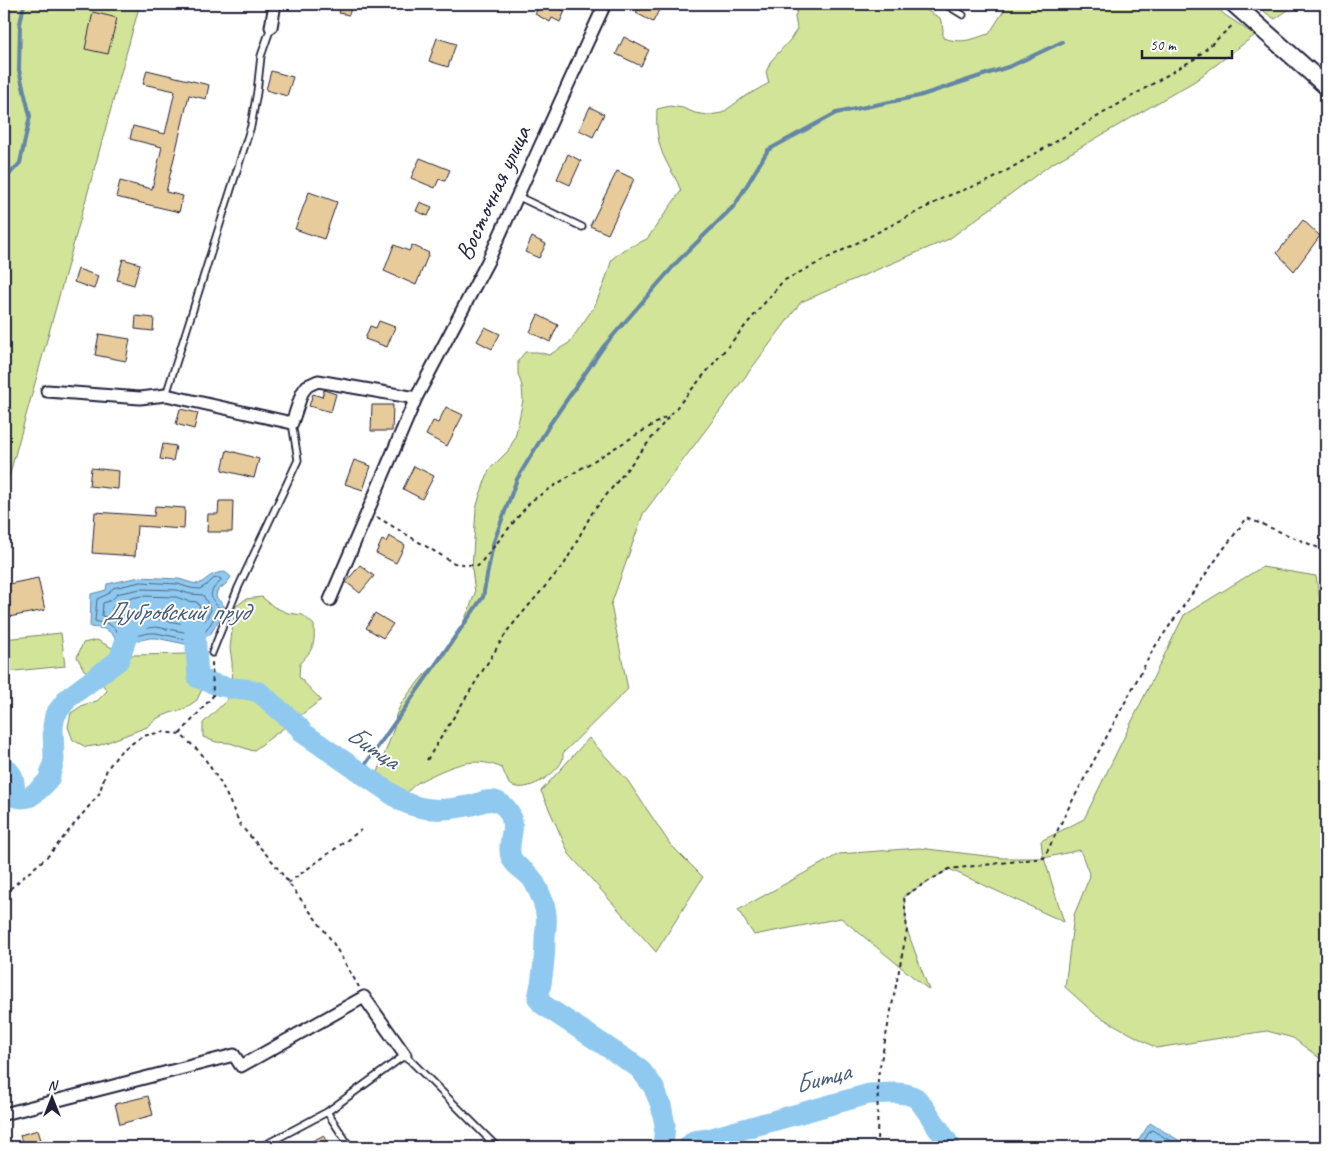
<svg xmlns="http://www.w3.org/2000/svg" width="1330" height="1151" font-family="Caveat,sans-serif">
	<style>
		.green { fill: #d2e498; stroke: #7a836a }
		.water { fill: #8fc9ef; stroke: #6386a7 }
		.lines { fill: none; stroke-linecap: round; stroke-linejoin: round }
		.shore { stroke: #4e6583; stroke-width: 1 }
		.stream { stroke: #6386a7; stroke-width: 4 }
		.river { stroke: #8fc9ef; stroke-width: 21 }
		.building { fill: #e7cb9b; stroke: #22223b }
		.lane-casing { stroke: #22223b; stroke-width: 9 }
		.street-casing { stroke: #22223b; stroke-width: 15 }
		.secondary-casing { stroke: #22223b; stroke-width: 20 }
		.path { stroke: #22223b; stroke-width: 2; stroke-dasharray: 4 4; stroke-linecap: butt }
		.lane { stroke: #fff; stroke-width: 5.5 }
		.street { stroke: #fff; stroke-width: 11 }
		.secondary { stroke: #fff; stroke-width: 16 }
		.labels { text-anchor: middle; dominant-baseline: central; stroke-width: 4; stroke-linejoin: round; paint-order: stroke }
		.street-label { font-size: 25px; fill: #22223b; stroke: #fff }
		.water-label { font-size: 26px; font-style: italic; fill: #485c7a; stroke: #fff }
	</style>
	<rect width="100%" height="100%" fill="#fff"/>
	<filter id="ink" filterUnits="userSpaceOnUse"><feTurbulence type="fractalNoise" baseFrequency=".02" numOctaves="2"/><feDisplacementMap in="SourceGraphic" scale="10" xChannelSelector="R" yChannelSelector="G"/><feConvolveMatrix kernelMatrix="1 2 1 2 8 2 1 2 1" color-interpolation-filters="sRGB"/></filter>
	<g filter="url(#ink)">
		<path class="green" d="M 4,4 L 140,4 L 4,495 Z
			M 799,4 L 915,4 L 940,18 L 943,29 L 943,38 C 952,41 963,42 972,39 C 978,38 983,35 989,34 L 1008,4 L 1213,4 L 1225,15 L 1255,35 L 1195,81 L 1050,165 L 949,239 L 801,302 L 643,514 L 611,605 L 628,689 L 563,753 C 563,756 563,759 562,761 C 556,774 531,790 517,787 C 514,787 512,785 509,784 L 502,768 C 477,757 460,763 437,773 C 423,780 414,782 405,796 L 377,775 L 394,728 L 396,715 L 401,704 L 409,693 L 424,675 L 445,656 L 459,632 L 470,607 L 475,593 L 472,569 L 476,509 L 480,495 L 489,470 L 508,451 L 515,438 L 523,400 L 522,386 L 518,374 L 518,361 L 525,352 L 538,352 L 549,355 L 569,343 L 594,307 L 604,284 L 612,259 L 623,250 L 647,239 L 681,191 C 677,179 670,170 665,159 C 657,143 656,126 657,109 L 670,106 L 683,108 L 695,113 L 708,115 L 722,113 L 744,97 L 769,83 L 766,72 L 771,61 L 790,40 L 797,29 L 795,17 Z
			M 1253,4 L 1289,4 L 1291,8 L 1275,19 Z
			M 1262,567 L 1316,576 L 1326,638 L 1326,1063 L 1293,1038 L 1267,1031 L 1156,1048 L 1095,1014 L 1065,987 L 1074,915 L 1090,876 L 1080,850 L 1044,858 L 1064,922 L 949,869 L 904,896 L 907,930 L 929,990 L 841,918 L 754,935 L 738,910 L 839,854 L 919,848 L 1003,858 L 1043,858 L 1041,841 L 1084,819 L 1184,615 Z
			M 262,597 L 274,607 L 288,613 L 303,615 L 314,625 C 315,644 314,649 300,663 L 299,677 L 321,700 L 253,751 L 230,743 L 216,742 L 203,737 L 203,723 L 224,703 L 233,692 L 232,662 L 230,648 L 235,607 L 246,599 Z
			M 61,633 L 65,666 L 5,672 L 4,639 Z
			M 97,640 L 120,652 L 132,655 L 187,654 L 198,661 L 203,673 L 203,687 L 197,700 L 184,709 L 170,713 L 158,718 L 147,727 L 100,745 L 86,747 L 73,740 L 68,727 L 71,713 L 83,705 L 97,701 L 107,691 L 97,676 L 84,670 L 77,657 L 83,643 Z
			M 589,738 L 628,781 L 670,844 L 703,877 L 656,952 L 569,854 L 541,791 Z"/>
		<path class="water" d="M 225,572 L 231,577 L 227,583 L 217,591 L 216,597 L 226,608 L 210,635 L 185,644 L 156,638 L 150,638 L 131,642 L 118,642 C 108,628 107,629 90,627 L 91,594 L 106,590 L 107,584 L 140,577 L 179,579 L 192,583 L 199,584 C 210,577 211,573 225,572 Z
			M 1150,1123 L 1190,1147 L 1134,1147 Z"/>
		<g class="lines">
			<path class="shore" d="M 219,578 L 221,579 L 221,581 C 209,591 208,596 219,608 L 219,610 L 206,631 L 185,639 L 156,633 L 149,633 L 131,637 L 122,637 C 118,633 114,627 109,624 C 104,622 99,623 95,621 L 97,599 L 108,594 L 113,588 L 141,582 L 178,584 L 190,588 L 200,589 L 208,584 L 213,579 Z
				M 141,589 L 177,590 L 190,594 L 203,595 L 211,610 L 202,626 L 184,632 L 156,627 L 125,631 L 113,619 L 102,616 L 103,603 L 112,600 L 117,594 Z
				M 142,596 L 176,597 L 187,601 L 197,602 L 202,611 C 190,632 175,620 156,619 C 147,619 138,622 129,623 L 112,610 L 113,607 L 122,600 Z
				M 1140,1147 L 1150,1131 L 1152,1130 L 1181,1147"/>
			<path class="stream" d="M 4,180 L 20,163 L 30,116 L 19,70 L 20,24 L 24,4
				M 360,772 L 483,597 L 493,544 L 517,479 L 550,424 L 604,346 L 678,261 L 735,205 L 768,150 L 836,113 L 919,96 L 1011,66 L 1062,42"/>
			<path class="river" d="M 188,616 L 194,617 L 198,678 L 217,685 L 231,688 L 245,689 L 259,692 L 299,727 L 303,733 L 402,801 C 426,813 447,810 473,805 C 480,803 487,799 495,801 C 501,803 506,807 509,812 C 518,829 506,842 511,857 C 515,868 529,871 534,882 C 539,890 545,905 546,914 C 547,921 546,930 545,937 C 545,958 543,977 538,998 L 542,1004 L 639,1068 L 653,1086 L 661,1105 L 665,1125 L 663,1147
				M 4,767 C 16,775 14,784 15,797 L 21,798 L 29,797 L 35,793 L 45,784 L 49,779 L 54,760 L 53,727 L 55,715 L 68,698 L 119,660 L 131,624 L 139,622
				M 688,1147 L 694,1141 L 708,1139 L 869,1094 C 884,1094 903,1090 916,1098 C 922,1102 945,1139 951,1147"/>
		</g>
		<path class="building" d="M 341,4 L 352,4 L 349,15 L 339,13 Z
			M 540,4 L 549,4 L 565,11 L 560,22 L 552,18 L 550,22 L 535,14 Z
			M 640,4 L 662,4 L 653,22 L 636,13 Z
			M 93,12 L 117,18 L 108,54 L 85,49 Z
			M 624,37 L 649,50 L 641,66 L 616,54 Z
			M 437,38 L 456,44 L 448,67 L 429,61 Z
			M 147,70 L 209,85 L 206,99 L 189,95 L 166,192 L 183,196 L 179,212 L 116,197 L 120,181 L 152,189 L 162,147 L 130,139 L 133,126 L 165,134 L 175,91 L 143,84 Z
			M 271,71 L 293,77 L 287,96 L 266,90 Z
			M 590,107 L 604,114 L 593,137 L 579,130 Z
			M 568,154 L 581,161 L 570,185 L 557,179 Z
			M 420,158 L 450,170 L 445,181 L 439,179 L 435,188 L 411,178 Z
			M 617,171 L 634,179 L 608,234 L 590,226 Z
			M 309,192 L 337,202 L 324,239 L 295,229 Z
			M 420,202 L 432,207 L 428,216 L 416,211 Z
			M 1303,220 L 1320,236 L 1294,271 L 1277,253 Z
			M 532,237 L 546,244 L 539,258 L 525,252 Z
			M 394,245 L 409,251 L 412,245 L 429,253 L 416,285 L 384,271 Z
			M 123,259 L 140,264 L 134,285 L 117,280 Z
			M 78,269 L 98,276 L 94,289 L 74,282 Z
			M 538,315 L 558,325 L 550,342 L 530,332 Z
			M 136,316 L 154,318 L 153,331 L 135,329 Z
			M 379,321 L 395,327 L 387,347 L 365,339 L 370,326 L 376,328 Z
			M 485,327 L 500,334 L 492,349 L 477,341 Z
			M 99,334 L 130,339 L 126,361 L 95,355 Z
			M 324,390 L 336,394 L 331,412 L 309,406 L 313,394 L 322,397 Z
			M 372,405 L 393,405 L 392,431 L 371,431 Z
			M 446,407 L 463,415 L 447,446 L 426,435 L 433,421 L 438,423 Z
			M 180,409 L 198,413 L 194,429 L 176,424 Z
			M 163,444 L 176,446 L 173,461 L 160,459 Z
			M 227,450 L 259,459 L 254,478 L 222,470 Z
			M 354,460 L 371,466 L 363,490 L 345,484 Z
			M 414,466 L 434,476 L 422,499 L 403,489 Z
			M 91,468 L 119,471 L 118,489 L 89,486 Z
			M 219,501 L 233,501 L 232,532 L 207,532 L 208,514 L 218,514 Z
			M 155,506 L 185,508 L 184,529 L 137,526 L 135,556 L 92,553 L 95,512 L 154,516 Z
			M 389,536 L 405,545 L 396,563 L 376,553 L 382,540 L 386,542 Z
			M 360,565 L 374,576 L 360,593 L 346,582 Z
			M 38,578 L 45,610 L 4,618 L 4,585 Z
			M 375,613 L 393,624 L 383,638 L 366,628 Z
			M 148,1096 L 153,1115 L 120,1124 L 115,1104 Z
			M 38,1130 L 43,1147 L 23,1147 L 20,1135 Z
			M 324,1135 L 330,1147 L 301,1147 Z"/>
		<g class="lines">
			<g class="lane-casing">
				<path id="lane" d="M 945,4 L 963,15
					M 517,196 L 582,227
					M 166,395 L 251,126 L 257,92 L 261,56 L 271,27
					M 212,653 L 238,588 L 298,460 L 292,423
					M 327,1112 L 350,1147
					M 261,1147 L 327,1112 L 405,1055 L 497,1147"/>
			</g>
			<g class="street-casing">
				<path id="street" d="M 271,27 L 275,4
					M 47,391 L 140,398 L 166,395 L 292,423 L 302,393 L 307,386 L 318,381 L 416,398
					M 330,600 L 416,398 L 488,261 L 586,45 L 605,4
					M 4,1114 L 234,1055 L 241,1066 L 364,997 L 405,1055"/>
			</g>
			<g class="secondary-casing">
				<path id="secondary" d="M 1234,4 L 1326,86"/>
			</g>
			<path class="path" d="M 377,517 L 454,563 L 478,566 L 531,501 L 577,471 L 669,415
				M 180,734 L 213,696 L 212,662
				M 427,760 L 508,630 L 565,563 L 592,513 L 671,414 L 783,281 L 950,195 L 991,180 L 1196,58 L 1234,24
				M 288,883 L 361,830
				M 4,894 L 49,855 L 99,794 L 107,769 L 121,751 L 143,736 L 162,732 L 180,734 L 201,753 L 222,785 L 241,826 L 273,862 L 332,941 L 359,987
				M 877,1147 L 878,1076 L 907,930 L 904,896 L 949,869 L 1044,858 L 1068,809 L 1154,648 L 1222,551 L 1247,518 L 1326,551"/>
			<use href="#lane" class="lane"/>
			<use href="#street" class="street"/>
			<use href="#secondary" class="secondary"/>
		</g>
	</g>
	<g class="labels">
		<g class="street-label">
			<text transform="translate(493 193) rotate(-65)">Восточная улица</text>
		</g>
		<g class="water-label">
			<text x="176" y="611">Дубровский пруд</text>
			<text transform="translate(373 747) rotate(34)">Битца</text>
			<text transform="translate(822 1078) rotate(-15)">Битца</text>
		</g>
	</g>
	<rect width="1330" height="1151" fill="none" stroke="#fff" stroke-width="20"/>
	<rect x="10" y="10" width="1310" height="1131" fill="none" stroke="#22223b" stroke-width="2" filter="url(#ink)"/>
	<g transform="translate(52 1098)" stroke="#ffffff" stroke-width="4" paint-order="stroke">
	<path d="M0-4L9 19L0 12L-9 19Z" fill="#22223b"/>
	<text y="-8" font-size="14" font-weight="bold" text-anchor="middle" fill="#22223b">N</text>
	</g>
	<path d="M1142 50v8h90v-8" fill="none" stroke="#22223b" stroke-width="2.5"/>
	<text x="1150" y="50" font-size="15" fill="#22223b" stroke="#ffffff" stroke-width="4" paint-order="stroke">50 m</text>
</svg>
